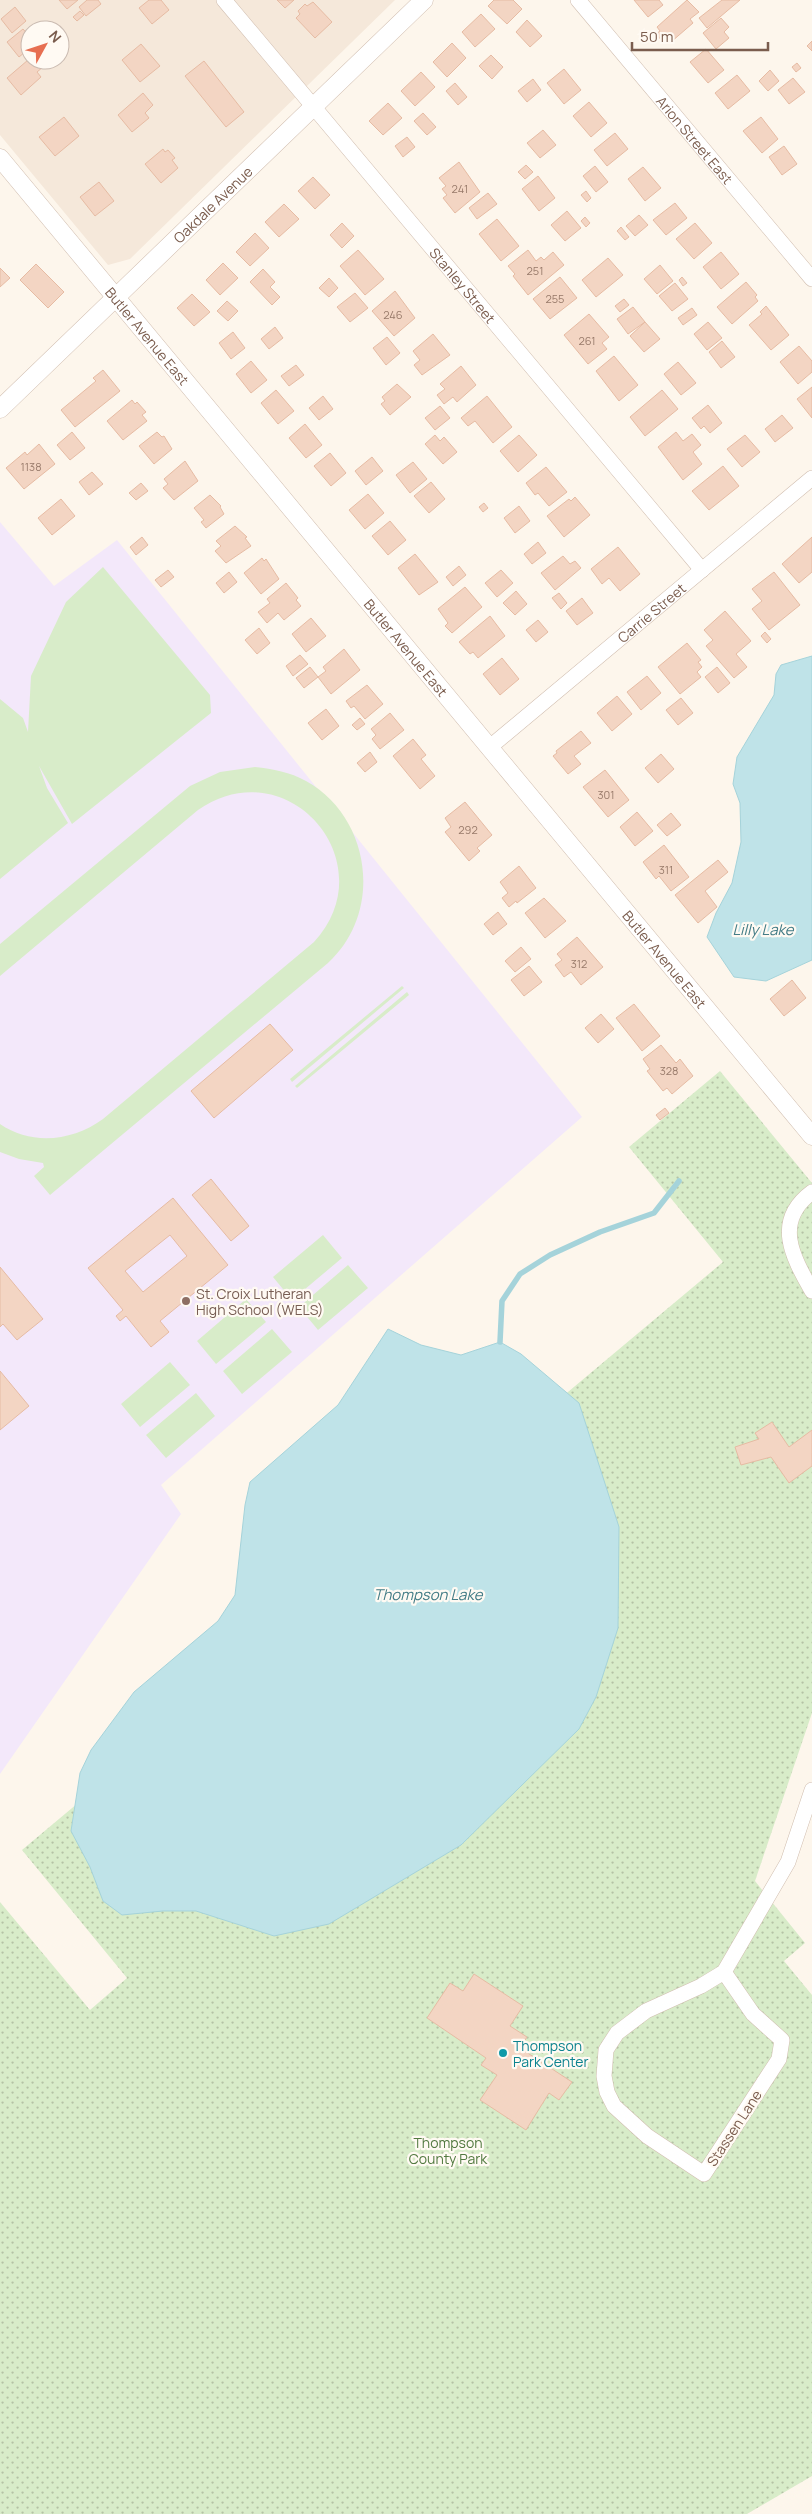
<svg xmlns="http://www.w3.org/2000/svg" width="812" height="2514" font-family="Manrope,sans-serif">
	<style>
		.residential { fill: #f5e8da; fill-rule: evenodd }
		.education { fill: #f3e8fa }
		.grass { fill: url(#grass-dots) }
		.garden { fill: #d8ecc9 }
		.water { fill: #bfe3e8; stroke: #a5d3da }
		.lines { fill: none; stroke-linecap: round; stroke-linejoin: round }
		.stream { stroke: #a5d3da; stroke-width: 5.5 }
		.building { fill: #f3d5c3; stroke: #e6bba3; fill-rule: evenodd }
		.minor-casing { stroke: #d1beb0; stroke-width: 16 }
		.tertiary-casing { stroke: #d1beb0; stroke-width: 19 }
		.minor { stroke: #fff; stroke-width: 15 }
		.tertiary { stroke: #fff; stroke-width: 18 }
		.education-dot { fill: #8d6e63; stroke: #fffaf3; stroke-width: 2 }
		.culture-dot { fill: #0f9aa8; stroke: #fffaf3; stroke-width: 2 }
		.labels { text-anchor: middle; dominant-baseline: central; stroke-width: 4.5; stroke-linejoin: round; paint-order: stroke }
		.number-label { font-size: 11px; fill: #987a6a }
		.street-label { font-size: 14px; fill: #7a5c4d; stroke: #fffaf3 }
		.education-label { font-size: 14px; fill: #785e54; stroke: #fffaf3; text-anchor: start }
		.culture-label { font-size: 14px; fill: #0d838f; stroke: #fffaf3; text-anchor: start }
		.park-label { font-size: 14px; fill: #537a41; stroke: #fffaf3 }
		.water-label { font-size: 15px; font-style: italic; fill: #437c86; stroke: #fffaf3 }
	</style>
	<defs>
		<pattern id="grass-dots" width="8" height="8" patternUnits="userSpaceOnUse" patternTransform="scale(1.25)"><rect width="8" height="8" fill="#d8ecc9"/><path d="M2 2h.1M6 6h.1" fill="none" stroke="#b4c2a5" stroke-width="1.8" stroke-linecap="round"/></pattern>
	</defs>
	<rect width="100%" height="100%" fill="#fdf6ec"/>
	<path class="residential" d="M 0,0 L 395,0 L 130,259 L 108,265 L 0,135 ZM 30,30 L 60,30 L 60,60 L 30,60 Z"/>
	<path class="education" d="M 0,522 L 54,586 L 117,540 L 582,1117 L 161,1485 L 181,1514 L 0,1774 Z"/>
	<path class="grass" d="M 720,1071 L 812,1183 L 812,1713 L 755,1881 L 805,1943 L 784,1961 L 812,1995 L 812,2476 L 747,2514 L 0,2514 L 0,1902 L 90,2010 L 127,1978 L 22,1850 L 723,1262 L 629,1147 Z"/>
	<path class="garden" d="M 103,567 L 210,695 L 211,713 L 72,824 L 39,766 L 47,788 L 68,823 L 0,879 L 0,699 L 23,718 L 28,732 L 31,676 L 66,602 Z
		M 255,767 C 273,769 290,772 306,781 C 371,817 384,912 328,963 L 50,1195 L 34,1176 L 44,1167 L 43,1163 L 19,1159 L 0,1152 L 0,1124 C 32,1146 73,1141 103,1119 L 314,942 C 387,862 287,748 198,810 L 0,976 L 0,944 L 190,786 L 220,772 Z
		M 402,986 L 404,988 L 292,1082 L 290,1079 Z
		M 407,992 L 409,995 L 297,1088 L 295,1086 Z
		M 323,1235 L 342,1258 L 292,1300 L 273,1277 Z
		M 348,1265 L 368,1288 L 318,1330 L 299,1307 Z
		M 246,1299 L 266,1322 L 216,1364 L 197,1341 Z
		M 272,1329 L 292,1352 L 242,1394 L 223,1371 Z
		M 170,1362 L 190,1385 L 140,1427 L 121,1404 Z
		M 196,1393 L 215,1416 L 166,1458 L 146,1435 Z"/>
	<path class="water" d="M 812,656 L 812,960 L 766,981 L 734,977 L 707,937 L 716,913 L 732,883 L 741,842 L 740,803 L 733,784 L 737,757 L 774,695 L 776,674 L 781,665 Z
		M 388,1329 L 421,1345 L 461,1355 L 500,1342 L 521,1354 L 579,1403 L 619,1527 L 618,1628 L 596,1697 L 579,1729 L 461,1845 L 329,1924 L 274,1936 L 196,1911 L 163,1911 L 122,1915 L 103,1901 L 90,1867 L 71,1831 L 80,1773 L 91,1750 L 134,1692 L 218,1621 L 235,1595 L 245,1505 L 250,1482 L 338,1405 Z"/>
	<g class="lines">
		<path class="stream" d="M 500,1342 L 502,1301 L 520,1274 L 550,1255 L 600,1232 L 654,1213 L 679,1181"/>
	</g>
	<path class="building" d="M 59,0 L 78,0 L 67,9 Z
		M 87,0 L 98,0 L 101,4 L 86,16 L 79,7 Z
		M 149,0 L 161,0 L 169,10 L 152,24 L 139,8 Z
		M 277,0 L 294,0 L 285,8 Z
		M 494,0 L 513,0 L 522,9 L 507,24 L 488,6 Z
		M 634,0 L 659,0 L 663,5 L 648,17 Z
		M 687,0 L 699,12 L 690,19 L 693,23 L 671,42 L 668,39 L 664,43 L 656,34 L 660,31 L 657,27 Z
		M 722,0 L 740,0 L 707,28 L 699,18 Z
		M 313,2 L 332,22 L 315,38 L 296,18 L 300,14 L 298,11 L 305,4 L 307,6 Z
		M 15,7 L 26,21 L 12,33 L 1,19 Z
		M 80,11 L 84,15 L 77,21 L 73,17 Z
		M 481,14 L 495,29 L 475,47 L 462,32 Z
		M 721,18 L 729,27 L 724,32 L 729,38 L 716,49 L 703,33 Z
		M 527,20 L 542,36 L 530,47 L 516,32 Z
		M 23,29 L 30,37 L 30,48 L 19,57 L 7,42 Z
		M 812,41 L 812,51 L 807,46 Z
		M 452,43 L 466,58 L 447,77 L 433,62 Z
		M 141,44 L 160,66 L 140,82 L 122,60 Z
		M 706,49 L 724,70 L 708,83 L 690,62 Z
		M 491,55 L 503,67 L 492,79 L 479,66 Z
		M 28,60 L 32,65 L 37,60 L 43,67 L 37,72 L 41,77 L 21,95 L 7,78 Z
		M 204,61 L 244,112 L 226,127 L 185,76 Z
		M 797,63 L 801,68 L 796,72 L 792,67 Z
		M 564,69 L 581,90 L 564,104 L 547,83 Z
		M 770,70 L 779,81 L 768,91 L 759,81 Z
		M 421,72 L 435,87 L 415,106 L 401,91 Z
		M 737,75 L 750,91 L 728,109 L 715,93 Z
		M 793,78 L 805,92 L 789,104 L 778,90 Z
		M 533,79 L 541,90 L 527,102 L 518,91 Z
		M 455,83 L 467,97 L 458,105 L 446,91 Z
		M 143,93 L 153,105 L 145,113 L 149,118 L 132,132 L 118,115 Z
		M 589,102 L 607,123 L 591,137 L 573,116 Z
		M 388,103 L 402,118 L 383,135 L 369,121 Z
		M 423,113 L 436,127 L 427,135 L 414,121 Z
		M 64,117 L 79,136 L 55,156 L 39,137 Z
		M 761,117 L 778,139 L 762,153 L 743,131 Z
		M 543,130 L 556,145 L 540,158 L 527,143 Z
		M 615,133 L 628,149 L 607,166 L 594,150 Z
		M 407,137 L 415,147 L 403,157 L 395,146 Z
		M 784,146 L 797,164 L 782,175 L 769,157 Z
		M 163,149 L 165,152 L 168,150 L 175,158 L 172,160 L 178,168 L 161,183 L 145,164 Z
		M 459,162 L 480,192 L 455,213 L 443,198 L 447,195 L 442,189 L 446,186 L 439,178 Z
		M 526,165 L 533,172 L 525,179 L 518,172 Z
		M 595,166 L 608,182 L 596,192 L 583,176 Z
		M 643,167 L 661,188 L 645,201 L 628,179 Z
		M 538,176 L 555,198 L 539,211 L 522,189 Z
		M 313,177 L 330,195 L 315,209 L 298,191 Z
		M 99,182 L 114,201 L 95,216 L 80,197 Z
		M 586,191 L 591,198 L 587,202 L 581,195 Z
		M 488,193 L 497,204 L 477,219 L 469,208 Z
		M 675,203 L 687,218 L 666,235 L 653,220 Z
		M 284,204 L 299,219 L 279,237 L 265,222 Z
		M 567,211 L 581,228 L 565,241 L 551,225 Z
		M 639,215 L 648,225 L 635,236 L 626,226 Z
		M 585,217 L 590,223 L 586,227 L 581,221 Z
		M 497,219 L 519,246 L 501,261 L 479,234 Z
		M 342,223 L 354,236 L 342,248 L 330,235 Z
		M 695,223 L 712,243 L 694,259 L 676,239 Z
		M 621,227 L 629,237 L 625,240 L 617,231 Z
		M 255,233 L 269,248 L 250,266 L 236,252 Z
		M 358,250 L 384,279 L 365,295 L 340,266 Z
		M 528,250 L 536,261 L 541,257 L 544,260 L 553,252 L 564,265 L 528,295 L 513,276 L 515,274 L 508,266 Z
		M 721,252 L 739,274 L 721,289 L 703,267 Z
		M 608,258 L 623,275 L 596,297 L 582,280 Z
		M 223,263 L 238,278 L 220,295 L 206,280 Z
		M 36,264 L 64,292 L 48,308 L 20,280 Z
		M 660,265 L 673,281 L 657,294 L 644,279 Z
		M 0,268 L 10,278 L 0,287 Z
		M 263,269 L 275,282 L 270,287 L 280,297 L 272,305 L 250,282 Z
		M 560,277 L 577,298 L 550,319 L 533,299 Z
		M 682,277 L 687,283 L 683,286 L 679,280 Z
		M 329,278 L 338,288 L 329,297 L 319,288 Z
		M 746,282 L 757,295 L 755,297 L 758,301 L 732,324 L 717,307 Z
		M 675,283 L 688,299 L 672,311 L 659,296 Z
		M 395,291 L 415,318 L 394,336 L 372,311 Z
		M 355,293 L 368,308 L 350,322 L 337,307 Z
		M 192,294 L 210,312 L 194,326 L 177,308 Z
		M 624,299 L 629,305 L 620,312 L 615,306 Z
		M 227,301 L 238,311 L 228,321 L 217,311 Z
		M 766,306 L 789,335 L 771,350 L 749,325 L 762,314 L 760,312 Z
		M 633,307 L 645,322 L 628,334 L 617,319 Z
		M 692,308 L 697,315 L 683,325 L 678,318 Z
		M 589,314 L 609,337 L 602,343 L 607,349 L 588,364 L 564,335 Z
		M 645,322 L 660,339 L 644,352 L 630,336 Z
		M 708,322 L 722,338 L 707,350 L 694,334 Z
		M 275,327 L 283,338 L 269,349 L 261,339 Z
		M 233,332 L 245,348 L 231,359 L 219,343 Z
		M 433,334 L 450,355 L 422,375 L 414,365 L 420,360 L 413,351 Z
		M 387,337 L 400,353 L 386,365 L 373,348 Z
		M 722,341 L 735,357 L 721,368 L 709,352 Z
		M 799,346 L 812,361 L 812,372 L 798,384 L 780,362 Z
		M 614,356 L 638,385 L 619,401 L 596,371 Z
		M 251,361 L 267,380 L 251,393 L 236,374 Z
		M 678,362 L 696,383 L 681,395 L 664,374 Z
		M 296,365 L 304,375 L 289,386 L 281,376 Z
		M 461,366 L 476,385 L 457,402 L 453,397 L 444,404 L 437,395 L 445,389 L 440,384 Z
		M 103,370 L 120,391 L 75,427 L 61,410 L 96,381 L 93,378 Z
		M 397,384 L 411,397 L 390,415 L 381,404 L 385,401 L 382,397 Z
		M 812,387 L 812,418 L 797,399 Z
		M 276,390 L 294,411 L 278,424 L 261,403 Z
		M 662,390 L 678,409 L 645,436 L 630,417 Z
		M 323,396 L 333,409 L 319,420 L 309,408 Z
		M 487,396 L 512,427 L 493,443 L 475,421 L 468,426 L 461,418 Z
		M 132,400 L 135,404 L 137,402 L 146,412 L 142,415 L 147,421 L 123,440 L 107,421 Z
		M 708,405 L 722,423 L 710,433 L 704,426 L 701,429 L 692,418 Z
		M 440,406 L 450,418 L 435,430 L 425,418 Z
		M 782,415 L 793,428 L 775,442 L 765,429 Z
		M 305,424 L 322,445 L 306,458 L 289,438 Z
		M 72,432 L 85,448 L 70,460 L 57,445 Z
		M 157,432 L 162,437 L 164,436 L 172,449 L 154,464 L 139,446 Z
		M 676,432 L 683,441 L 692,434 L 701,445 L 693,452 L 702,464 L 683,480 L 658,447 Z
		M 435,435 L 440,441 L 444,437 L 457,452 L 443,464 L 425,444 Z
		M 519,435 L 537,455 L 518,472 L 500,451 Z
		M 745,435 L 760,452 L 742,467 L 727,449 Z
		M 39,444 L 55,464 L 24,489 L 6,468 L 25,452 L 27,455 Z
		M 330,453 L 346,473 L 331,486 L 314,466 Z
		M 372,457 L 383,471 L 366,485 L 355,471 Z
		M 185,461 L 198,481 L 174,500 L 163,488 L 168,484 L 164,479 Z
		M 413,462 L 427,479 L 410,493 L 396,475 Z
		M 723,466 L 739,486 L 709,510 L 692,491 Z
		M 546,467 L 567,492 L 549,506 L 538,493 L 535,495 L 526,483 Z
		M 92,472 L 103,484 L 89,495 L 79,482 Z
		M 431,482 L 445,499 L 429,513 L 414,496 Z
		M 141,483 L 148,491 L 136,500 L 129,493 Z
		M 368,494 L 384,513 L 365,529 L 349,510 Z
		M 210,495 L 221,506 L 220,507 L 224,514 L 206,528 L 201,522 L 204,520 L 194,508 Z
		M 575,497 L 590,515 L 564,537 L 547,516 L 569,499 L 571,501 Z
		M 61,499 L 75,516 L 52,535 L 38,518 Z
		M 484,503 L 488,508 L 483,512 L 479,507 Z
		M 519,506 L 530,521 L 515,533 L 504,518 Z
		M 390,521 L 406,540 L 388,555 L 372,536 Z
		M 235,526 L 247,537 L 245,538 L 251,546 L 226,563 L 215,551 L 221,546 L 216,541 Z
		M 142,537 L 148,545 L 136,555 L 130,547 Z
		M 812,537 L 812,572 L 799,583 L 782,564 Z
		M 538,542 L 546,553 L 532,564 L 524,554 Z
		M 618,547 L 640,574 L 620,591 L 609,578 L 602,584 L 591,569 Z
		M 415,554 L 438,582 L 419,595 L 398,568 Z
		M 563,556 L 570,564 L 575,561 L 581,568 L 555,590 L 541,573 Z
		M 262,558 L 264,561 L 266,559 L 279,579 L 261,594 L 244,573 Z
		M 459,566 L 466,575 L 453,586 L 446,577 Z
		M 168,570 L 174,577 L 161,587 L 155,580 Z
		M 501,570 L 513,583 L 497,597 L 485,583 Z
		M 229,572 L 237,582 L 224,593 L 216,583 Z
		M 774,572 L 800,605 L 769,630 L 752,609 L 762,601 L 752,589 Z
		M 286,583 L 298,598 L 296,600 L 301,606 L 284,620 L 278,613 L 267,623 L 258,612 L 270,603 L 267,599 Z
		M 465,587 L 482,607 L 452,633 L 445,626 L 448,623 L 438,609 Z
		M 516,591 L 527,604 L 515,615 L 503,603 Z
		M 559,593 L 567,603 L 561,609 L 552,598 Z
		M 582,598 L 593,613 L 577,625 L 566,611 Z
		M 725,611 L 751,641 L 736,654 L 747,667 L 734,678 L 706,646 L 713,640 L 704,630 Z
		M 490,616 L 505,636 L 478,658 L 473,652 L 470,654 L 459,642 Z
		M 311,618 L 326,636 L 306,652 L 292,634 Z
		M 538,620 L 548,632 L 536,642 L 526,630 Z
		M 259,628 L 270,643 L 257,654 L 245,640 Z
		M 765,632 L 771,639 L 767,643 L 761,636 Z
		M 687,643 L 701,660 L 698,662 L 702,667 L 697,672 L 701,677 L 680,694 L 658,667 Z
		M 344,649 L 360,670 L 331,694 L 318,677 L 326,671 L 323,667 Z
		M 300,655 L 308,664 L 293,676 L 286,666 Z
		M 502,658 L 519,679 L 500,695 L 483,674 Z
		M 310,667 L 318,677 L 304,688 L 296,678 Z
		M 717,667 L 730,683 L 718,693 L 705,677 Z
		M 647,676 L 661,693 L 641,710 L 627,692 Z
		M 367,685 L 383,704 L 365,719 L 354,706 L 351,708 L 346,701 Z
		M 617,696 L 632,714 L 612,731 L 597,713 Z
		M 681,698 L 693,713 L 678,725 L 666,710 Z
		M 326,709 L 339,726 L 322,740 L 308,723 Z
		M 390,713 L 404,730 L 380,749 L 372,739 L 376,735 L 371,729 Z
		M 360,718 L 365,724 L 357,730 L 352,725 Z
		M 581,731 L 591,743 L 574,756 L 581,764 L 568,774 L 553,756 L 557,753 L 556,751 Z
		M 413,739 L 426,755 L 421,759 L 435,776 L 420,789 L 393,756 Z
		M 370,752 L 377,762 L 365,772 L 357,763 Z
		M 661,754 L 674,769 L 658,783 L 645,768 Z
		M 605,770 L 629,800 L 608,817 L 583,787 Z
		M 465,802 L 492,835 L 477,848 L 480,851 L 469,861 L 445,832 L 451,827 L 445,818 Z
		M 637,812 L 653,831 L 635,846 L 620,827 Z
		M 671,813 L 681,825 L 667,836 L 657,825 Z
		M 664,845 L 689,877 L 671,891 L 659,876 L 656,879 L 643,862 Z
		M 718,860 L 728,872 L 705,891 L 717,907 L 698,923 L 675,895 Z
		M 519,866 L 536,888 L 517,903 L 516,901 L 509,907 L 502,898 L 508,893 L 500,882 Z
		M 544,898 L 566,921 L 545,938 L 525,913 Z
		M 498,912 L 507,924 L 493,935 L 484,924 Z
		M 577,937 L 603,967 L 581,985 L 571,972 L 564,977 L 555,965 L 562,960 L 557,954 Z
		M 521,947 L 531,959 L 515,972 L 505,961 Z
		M 529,966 L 542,982 L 524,996 L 511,980 Z
		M 792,980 L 806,998 L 784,1016 L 770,999 Z
		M 634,1004 L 660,1036 L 642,1051 L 616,1018 Z
		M 601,1014 L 614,1029 L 598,1043 L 585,1028 Z
		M 270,1024 L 293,1050 L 214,1118 L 191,1091 Z
		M 661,1045 L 676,1063 L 680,1059 L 693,1076 L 672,1094 L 667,1088 L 663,1091 L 647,1071 L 650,1069 L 643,1059 Z
		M 665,1108 L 669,1113 L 660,1120 L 656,1115 Z
		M 211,1179 L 249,1226 L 231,1241 L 192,1195 Z
		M 173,1198 L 228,1265 L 160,1321 L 169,1332 L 151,1347 L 126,1316 L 120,1321 L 116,1316 L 123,1310 L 88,1268 ZM 170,1235 L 187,1256 L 143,1292 L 125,1271 Z
		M 0,1267 L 43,1319 L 17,1340 L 3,1324 L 0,1327 Z
		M 0,1371 L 29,1406 L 0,1430 Z
		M 772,1422 L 789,1447 L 812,1430 L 812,1466 L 789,1483 L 771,1457 L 741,1465 L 735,1447 L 759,1439 L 755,1433 Z
		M 474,1974 L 523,2006 L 510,2026 L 527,2037 L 520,2048 L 572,2082 L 559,2100 L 549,2093 L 526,2130 L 480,2100 L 497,2075 L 481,2065 L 486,2058 L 427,2018 L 450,1983 L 463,1991 Z"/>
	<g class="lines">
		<g class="minor-casing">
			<g id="minor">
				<path id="s1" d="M 224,0 L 702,570"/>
				<path id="s2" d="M 578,0 L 812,279"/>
				<path id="s3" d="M 490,747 L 812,478"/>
				<path d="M 812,1192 C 773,1221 792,1256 812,1291"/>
				<path d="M 724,1972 L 753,2014 L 782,2040 L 779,2059 L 704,2174 L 647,2136 L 614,2106 L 607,2092 L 604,2076 L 606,2050 L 617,2033 L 646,2011 L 701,1986 L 724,1972 L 788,1862 L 812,1790"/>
			</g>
		</g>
		<g class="tertiary-casing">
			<g id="tertiary">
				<path id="s4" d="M 0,158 L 812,1136"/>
				<path id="s5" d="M 0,409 L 424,0"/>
			</g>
		</g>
		<use href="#minor" class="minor"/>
		<use href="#tertiary" class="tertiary"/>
	</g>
	<circle class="education-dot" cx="186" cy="1301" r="5"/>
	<circle class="culture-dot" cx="503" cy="2053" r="5"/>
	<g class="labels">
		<g class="number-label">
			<text x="460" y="188">241</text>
			<text x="535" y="270">251</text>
			<text x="555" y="298">255</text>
			<text x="393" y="314">246</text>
			<text x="587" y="340">261</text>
			<text x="31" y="466">1138</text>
			<text x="606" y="794">301</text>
			<text x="468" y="829">292</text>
			<text x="666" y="869">311</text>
			<text x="579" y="963">312</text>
			<text x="669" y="1070">328</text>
		</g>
		<g class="street-label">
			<text stroke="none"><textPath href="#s2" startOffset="182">Arion Street East</textPath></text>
			<text stroke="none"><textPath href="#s5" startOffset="295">Oakdale Avenue</textPath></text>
			<text stroke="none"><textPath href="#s1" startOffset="372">Stanley Street</textPath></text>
			<text stroke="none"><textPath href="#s4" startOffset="231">Butler Avenue East</textPath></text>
			<text stroke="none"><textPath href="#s3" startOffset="210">Carrie Street</textPath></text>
			<text stroke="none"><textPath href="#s4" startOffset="636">Butler Avenue East</textPath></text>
			<text stroke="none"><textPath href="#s4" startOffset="1041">Butler Avenue East</textPath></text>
			<text transform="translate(734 2128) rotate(-57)">Stassen Lane</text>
		</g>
		<g class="education-label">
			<text x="196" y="1293">St. Croix Lutheran<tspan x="196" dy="16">High School (WELS)</tspan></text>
		</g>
		<g class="culture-label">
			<text x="513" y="2045">Thompson<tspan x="513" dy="16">Park Center</tspan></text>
		</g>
		<g class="park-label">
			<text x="448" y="2142">Thompson<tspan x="448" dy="16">County Park</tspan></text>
		</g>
		<g class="water-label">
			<text x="763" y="929">Lilly Lake</text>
			<text x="428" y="1594">Thompson Lake</text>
		</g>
	</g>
	<g transform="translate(45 45) rotate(50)"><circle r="24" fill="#fffaf3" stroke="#cabbb1"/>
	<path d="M0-4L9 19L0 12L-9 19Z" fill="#e76f51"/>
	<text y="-8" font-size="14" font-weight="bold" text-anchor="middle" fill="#7a5c4d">N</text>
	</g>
	<path d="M632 42v8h136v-8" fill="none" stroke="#7a5c4d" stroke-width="2.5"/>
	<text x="640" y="42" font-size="15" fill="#7a5c4d" stroke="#fffaf3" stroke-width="4" paint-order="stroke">50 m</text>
</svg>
